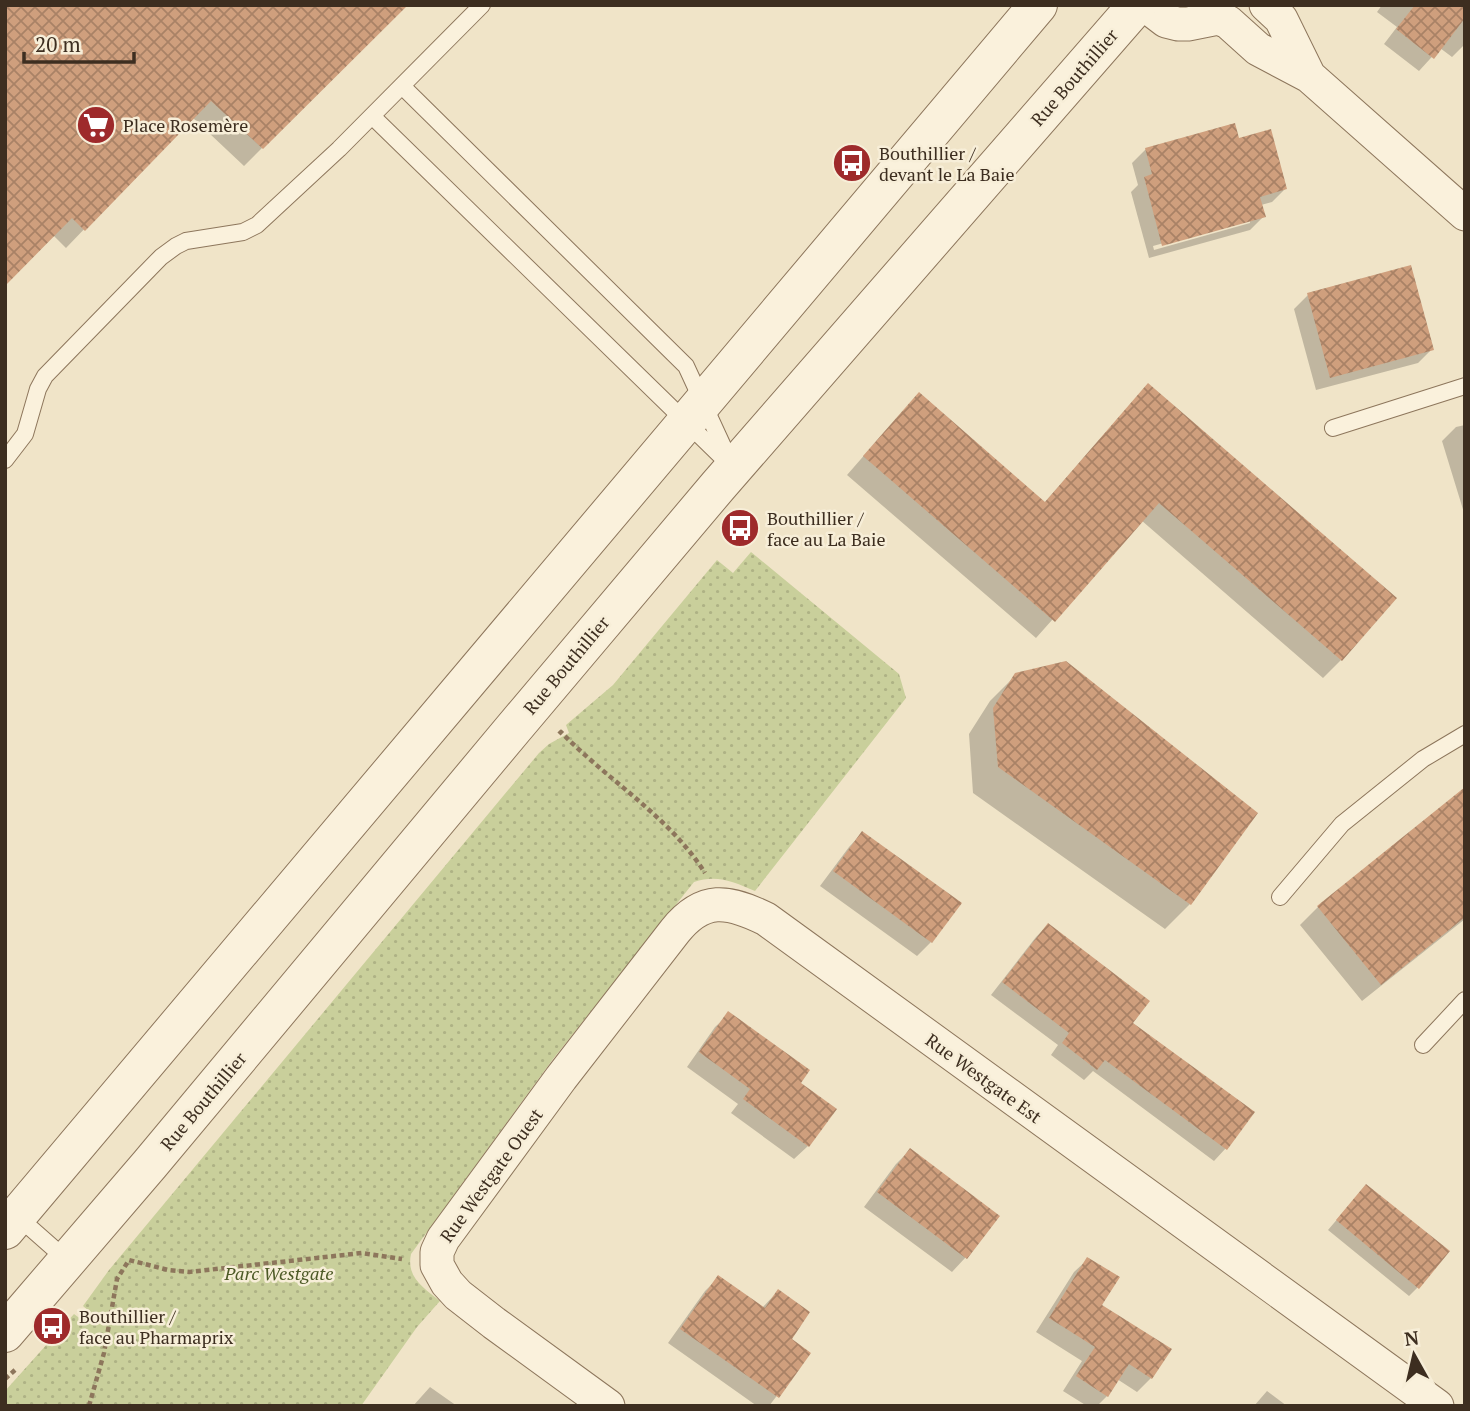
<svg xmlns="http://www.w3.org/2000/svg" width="1470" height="1411" font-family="'PT Serif',serif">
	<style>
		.park { fill: url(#park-dots) }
		.shadow { fill: #0003; fill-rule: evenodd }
		.building { fill: url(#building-cross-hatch) }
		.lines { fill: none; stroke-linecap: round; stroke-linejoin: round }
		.service-casing { stroke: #8d765c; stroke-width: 18 }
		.minor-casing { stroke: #8d765c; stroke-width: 35 }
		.tertiary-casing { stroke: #8d765c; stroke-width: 40 }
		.path { stroke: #8d765c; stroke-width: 4.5; stroke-dasharray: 5 3.5; stroke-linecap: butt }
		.service { stroke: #faf1dc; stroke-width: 16 }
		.minor { stroke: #faf1dc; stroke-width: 33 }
		.tertiary { stroke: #faf1dc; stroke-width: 38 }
		.labels { text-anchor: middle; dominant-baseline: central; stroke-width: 5; stroke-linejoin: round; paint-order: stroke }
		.street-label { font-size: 18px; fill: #3d2e20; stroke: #f7eed8 }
		.poi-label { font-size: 18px; fill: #3d2e20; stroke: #f7eed8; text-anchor: start }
		.park-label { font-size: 18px; font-style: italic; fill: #4d5a26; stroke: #f7eed8 }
	</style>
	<defs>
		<pattern id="park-dots" width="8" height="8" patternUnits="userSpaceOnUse" patternTransform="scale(1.75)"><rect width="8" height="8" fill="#c9cf9b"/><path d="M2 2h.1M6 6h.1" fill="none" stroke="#aeb285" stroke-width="1.8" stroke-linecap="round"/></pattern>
		<pattern id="building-cross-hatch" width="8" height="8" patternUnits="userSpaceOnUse" patternTransform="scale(1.75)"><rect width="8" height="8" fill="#cf9f7d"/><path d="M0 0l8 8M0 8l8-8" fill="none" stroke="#a98266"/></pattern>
	</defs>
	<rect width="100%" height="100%" fill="#f0e4c8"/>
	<path class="park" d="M 751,552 L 899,674 L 906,698 L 755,891 C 734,882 717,874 694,882 L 553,1059 L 411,1254 C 406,1278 424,1288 440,1301 L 417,1327 L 361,1406 L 5,1406 L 5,1391 L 74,1314 L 82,1320 L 90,1312 L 83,1306 L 109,1270 L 539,753 L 549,744 L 569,733 L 566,725 L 613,685 L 717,560 L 733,573 Z"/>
	<path class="shadow" d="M 5,5 L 405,5 L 244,166 L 192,117 L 66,248 L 53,235 Z
		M 1382,5 L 1465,5 L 1465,44 L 1452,57 L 1440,48 L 1419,71 L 1384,44 L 1397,27 L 1377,12 Z
		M 1237,140 L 1285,189 L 1272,202 L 1261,205 L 1264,216 L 1250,230 L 1149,258 L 1131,192 L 1138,185 L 1132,163 L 1146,149 ZM 1250,219 L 1250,223 L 1154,250 L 1153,246 Z
		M 1308,295 L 1432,349 L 1418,363 L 1316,390 L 1294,309 Z
		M 1148,385 L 1341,660 L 1323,678 L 1141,520 L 1036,638 L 847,475 L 901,413 L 1044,503 Z
		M 1465,425 L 1465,516 L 1442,441 L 1456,427 Z
		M 1016,675 L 1190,904 L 1165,929 L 973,793 L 969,734 L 990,701 Z
		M 1465,789 L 1465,919 L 1362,1001 L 1300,925 L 1318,907 Z
		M 862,833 L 931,942 L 917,956 L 820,886 L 849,847 Z
		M 1048,925 L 1131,1023 L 1226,1148 L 1214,1161 L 1093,1071 L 1084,1080 L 1051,1055 L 1058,1045 L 991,995 L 1036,937 Z
		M 729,1014 L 798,1084 L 808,1146 L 794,1159 L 731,1113 L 738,1104 L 687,1067 L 715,1027 Z
		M 910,1150 L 997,1216 L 965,1258 L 952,1272 L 864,1207 L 896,1164 Z
		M 1357,1196 L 1418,1287 L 1409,1296 L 1328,1230 Z
		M 1088,1259 L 1099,1306 L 1151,1378 L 1137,1392 L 1117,1379 L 1107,1396 L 1097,1406 L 1087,1406 L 1063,1391 L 1082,1361 L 1036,1332 L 1074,1272 Z
		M 719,1277 L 762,1308 L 778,1291 L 789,1339 L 809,1354 L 769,1406 L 757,1406 L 668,1343 L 705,1291 Z
		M 430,1387 L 457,1406 L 413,1406 Z
		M 1267,1391 L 1287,1406 L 1254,1406 Z"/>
	<path class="building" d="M 5,5 L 408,5 L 263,149 L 211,101 L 85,231 L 72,218 L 5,286 Z
		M 1415,5 L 1465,5 L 1465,18 L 1434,59 L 1396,29 Z
		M 1235,123 L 1239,138 L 1271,129 L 1287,189 L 1260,197 L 1266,217 L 1162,246 L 1144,177 L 1152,174 L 1145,148 Z
		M 1411,265 L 1434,350 L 1330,378 L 1307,293 Z
		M 1148,383 L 1397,598 L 1342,661 L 1159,503 L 1055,622 L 863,456 L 919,392 L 1045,502 Z
		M 1066,661 L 1258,813 L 1191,905 L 998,767 L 993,708 L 1015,673 Z
		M 1465,787 L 1465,917 L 1381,985 L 1317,906 Z
		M 862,831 L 962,903 L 932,943 L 833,871 Z
		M 1048,923 L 1150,1001 L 1133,1023 L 1255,1112 L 1227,1150 L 1105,1060 L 1097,1070 L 1062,1043 L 1069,1033 L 1002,982 Z
		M 728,1011 L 810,1070 L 801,1083 L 837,1109 L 809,1147 L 743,1099 L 750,1089 L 699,1052 Z
		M 910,1148 L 1000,1216 L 967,1259 L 877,1192 Z
		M 1366,1184 L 1450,1251 L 1419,1289 L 1336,1220 Z
		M 1087,1257 L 1120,1277 L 1102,1305 L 1172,1349 L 1152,1379 L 1129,1364 L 1108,1397 L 1076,1376 L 1095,1347 L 1049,1318 Z
		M 718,1275 L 765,1308 L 778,1289 L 810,1312 L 792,1339 L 811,1353 L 779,1398 L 680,1329 Z"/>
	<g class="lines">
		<g class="service-casing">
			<path id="service" d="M 402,86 L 686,366 L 733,468
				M 372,116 L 726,461
				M 1333,428 L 1465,386
				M 5,460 L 25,434 L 38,389 L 45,376 L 161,257 L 176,246 L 186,241 L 243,232 L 257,225 L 339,149 L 482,5
				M 1280,897 L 1342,824 L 1423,759 L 1465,734
				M 1423,1045 L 1465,1000
				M 17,1216 L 68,1261"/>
		</g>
		<g class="minor-casing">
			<path id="minor" d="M 1145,5 L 1166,21 L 1178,24 L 1188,24 L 1218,18 L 1228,22 L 1258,49 L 1309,76 L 1465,214
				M 1266,5 L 1281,19 L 1309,76
				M 608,1406 L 494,1323 L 458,1295 L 447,1283 L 437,1265 L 437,1252 L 443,1239 L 561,1078 L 675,931 C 703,896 728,900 766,919 L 1437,1406"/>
		</g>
		<g class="tertiary-casing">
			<path id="tertiary" d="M 5,1230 L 1038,5
				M 5,1333 L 150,1164 L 513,729 L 718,486 L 1137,5"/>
		</g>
		<path class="path" d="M 559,734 L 561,732 C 607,780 669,816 705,873
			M 5,1379 L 15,1370
			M 89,1406 L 104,1353 L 117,1279 L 129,1260 L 168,1270 L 189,1272 L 362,1253 L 402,1259"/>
		<use href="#service" class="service"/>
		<use href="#minor" class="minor"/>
		<use href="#tertiary" class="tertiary"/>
	</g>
	<defs>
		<g id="supermarket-disc" transform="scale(2.0125)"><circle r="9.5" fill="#9e2a2b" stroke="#f7eed8"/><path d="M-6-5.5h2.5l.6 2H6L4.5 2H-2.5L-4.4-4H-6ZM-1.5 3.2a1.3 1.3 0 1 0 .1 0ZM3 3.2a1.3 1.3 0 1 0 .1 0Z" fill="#fff"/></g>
		<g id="bus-disc" transform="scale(2.0125)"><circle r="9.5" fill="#9e2a2b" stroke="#f7eed8"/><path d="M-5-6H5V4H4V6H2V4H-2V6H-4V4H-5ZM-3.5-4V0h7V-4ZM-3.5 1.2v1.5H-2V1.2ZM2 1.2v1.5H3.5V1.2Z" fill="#fff"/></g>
	</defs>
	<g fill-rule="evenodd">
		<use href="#supermarket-disc" x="96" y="125"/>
		<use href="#bus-disc" x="852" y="163"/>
		<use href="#bus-disc" x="740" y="528"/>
		<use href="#bus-disc" x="52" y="1326"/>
	</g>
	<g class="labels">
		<g class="street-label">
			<text transform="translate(1074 77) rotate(-49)">Rue Bouthillier</text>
			<text transform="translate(566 665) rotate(-50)">Rue Bouthillier</text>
			<text transform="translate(984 1078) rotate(36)">Rue Westgate Est</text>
			<text transform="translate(203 1101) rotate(-50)">Rue Bouthillier</text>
			<text transform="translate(491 1175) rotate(-54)">Rue Westgate Ouest</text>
		</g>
		<g class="poi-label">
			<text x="123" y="125">Place Rosemère</text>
			<text x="879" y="153">Bouthillier /<tspan x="879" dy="21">devant le La Baie</tspan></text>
			<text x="767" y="518">Bouthillier /<tspan x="767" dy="21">face au La Baie</tspan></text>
			<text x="79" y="1316">Bouthillier /<tspan x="79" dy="21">face au Pharmaprix</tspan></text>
		</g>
		<g class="park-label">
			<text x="279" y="1273">Parc Westgate</text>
		</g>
	</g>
	<rect width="1470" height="1411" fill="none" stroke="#3d2e20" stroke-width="14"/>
	<g transform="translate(1414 1355) rotate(352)" stroke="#f7eed8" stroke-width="5" paint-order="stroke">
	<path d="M0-5L12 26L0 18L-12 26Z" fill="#3d2e20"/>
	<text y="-10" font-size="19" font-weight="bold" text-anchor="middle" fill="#3d2e20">N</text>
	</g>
	<path d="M24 52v10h110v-10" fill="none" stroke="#3d2e20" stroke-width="3.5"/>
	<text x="35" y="52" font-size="21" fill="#3d2e20" stroke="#f7eed8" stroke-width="5" paint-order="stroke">20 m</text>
</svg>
